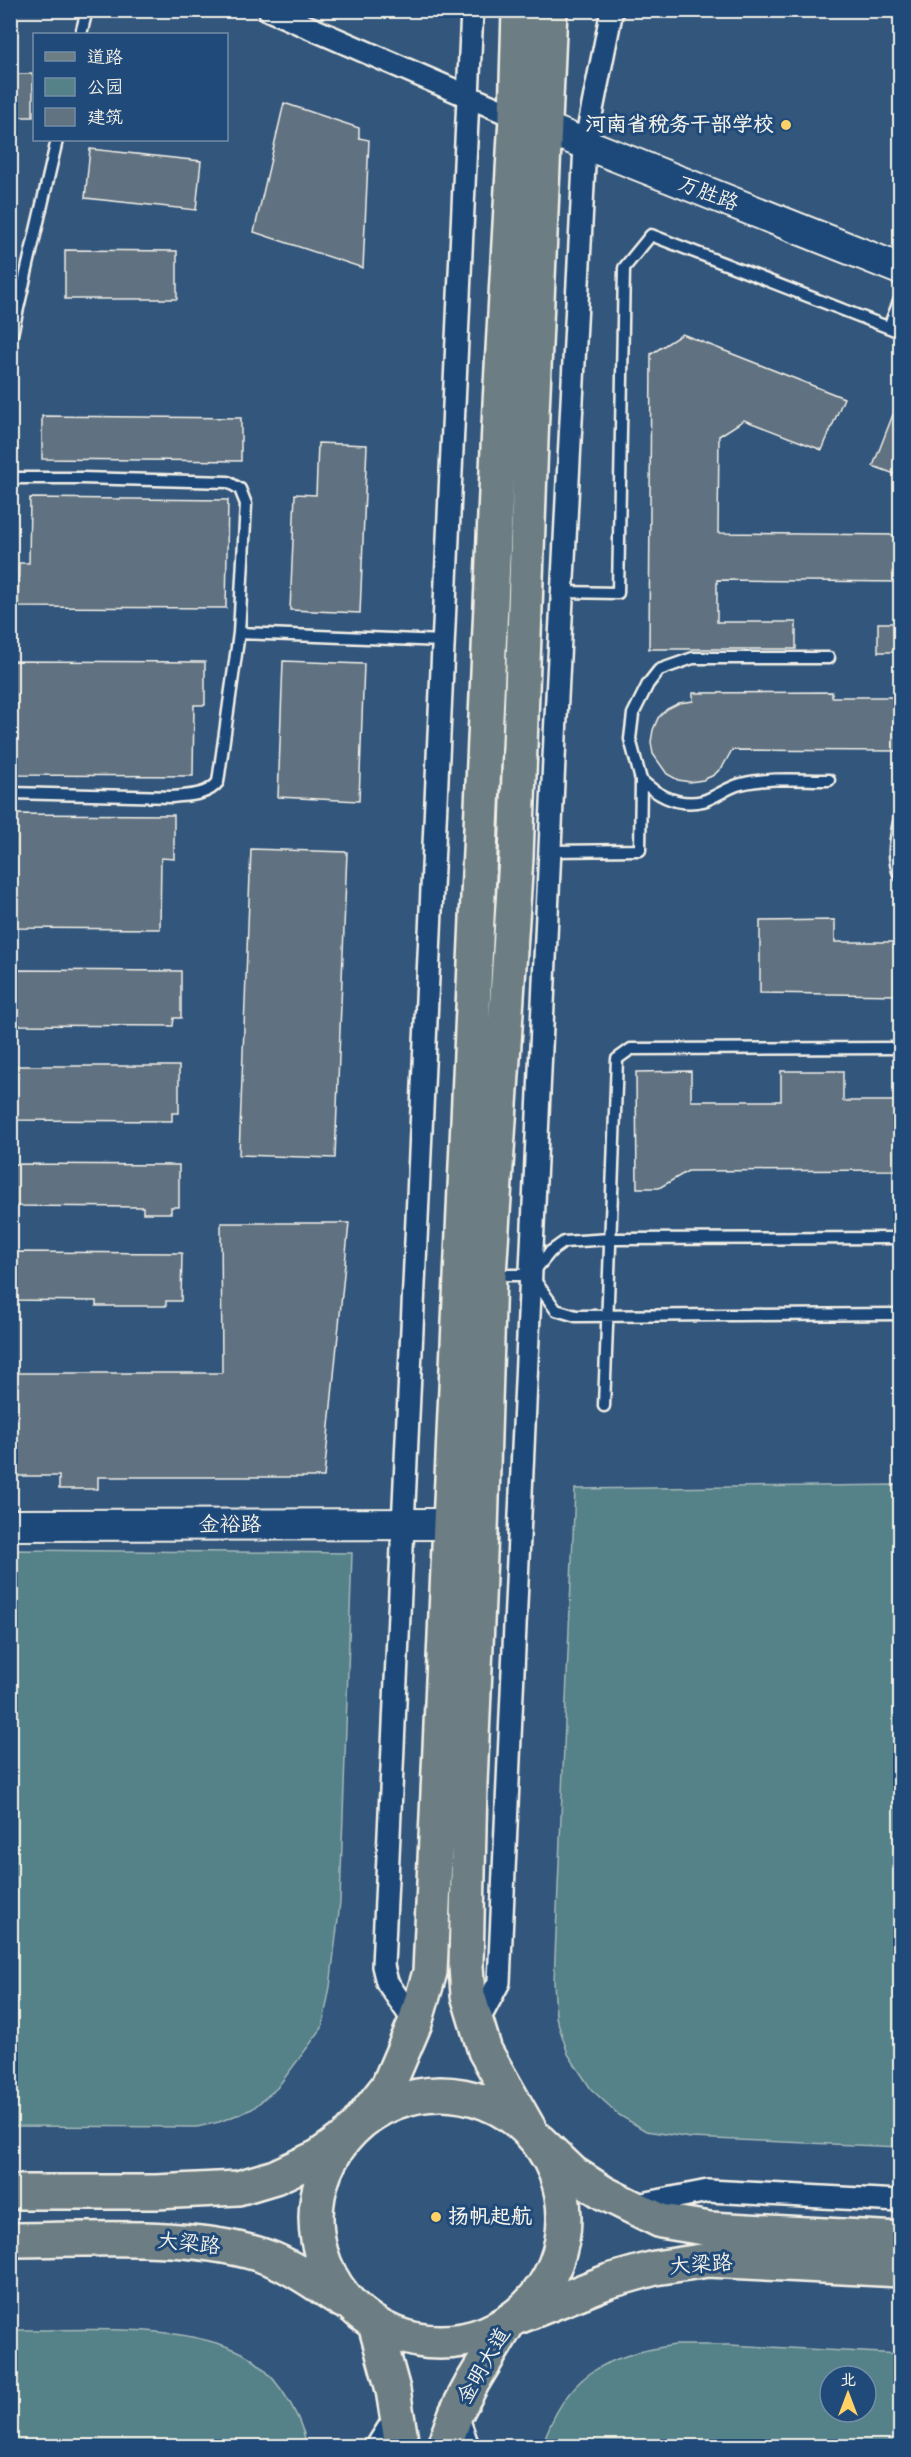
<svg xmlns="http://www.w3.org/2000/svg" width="911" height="2457" font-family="Mynerve,'LXGW WenKai TC',sans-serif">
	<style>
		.green { fill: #558189; stroke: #a4b9b8; stroke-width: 1.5; fill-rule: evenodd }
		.building { fill: #617281; stroke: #f4f1e8; stroke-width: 1.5 }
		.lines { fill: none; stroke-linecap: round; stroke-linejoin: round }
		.lane-casing { stroke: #f4f1e8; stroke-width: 15 }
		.street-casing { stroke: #f4f1e8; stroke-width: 26 }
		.secondary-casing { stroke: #f4f1e8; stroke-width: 34 }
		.primary-casing { stroke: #f4f1e8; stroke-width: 38 }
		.lane { stroke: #1f4a7a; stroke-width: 10 }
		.street { stroke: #1f4a7a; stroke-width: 21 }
		.secondary { stroke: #1f4a7a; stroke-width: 30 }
		.primary { stroke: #6c7e84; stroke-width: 33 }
		.poi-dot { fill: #ffd166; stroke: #1f4a7a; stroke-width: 2 }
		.labels { text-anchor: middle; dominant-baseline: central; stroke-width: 6; stroke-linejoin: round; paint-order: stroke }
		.poi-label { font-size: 21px; font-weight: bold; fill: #f4f1e8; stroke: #1f4a7a; text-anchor: end }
		.street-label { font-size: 21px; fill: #f4f1e8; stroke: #1f4a7a }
	</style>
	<rect width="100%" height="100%" fill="#33567c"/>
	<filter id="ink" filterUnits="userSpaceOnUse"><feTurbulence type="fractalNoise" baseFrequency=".0167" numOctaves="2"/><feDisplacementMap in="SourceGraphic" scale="12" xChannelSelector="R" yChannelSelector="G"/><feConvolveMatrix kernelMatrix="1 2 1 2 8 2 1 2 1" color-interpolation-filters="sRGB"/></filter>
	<g filter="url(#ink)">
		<path class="green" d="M 900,1485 L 900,2147 L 691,2138 L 646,2131 L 619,2115 L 591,2089 L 568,2054 L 556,2017 L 554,1981 L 575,1489 Z
			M 11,1550 L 352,1553 L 340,1902 L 330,1987 L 322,2028 L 277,2088 L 252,2109 L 219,2122 L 197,2127 L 11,2126 Z
			M 11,2330 C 84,2331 168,2322 236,2350 C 271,2365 300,2411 307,2446 L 11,2446 Z
			M 675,2345 L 730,2345 L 900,2354 L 900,2446 L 542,2446 C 566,2375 603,2356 675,2345 ZM 830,2376 L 866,2376 L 866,2412 L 830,2412 Z"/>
		<path class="building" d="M 10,74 L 33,74 L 33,117 L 10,117 Z
			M 284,103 L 359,128 L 359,138 L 369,140 L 363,268 L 254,232 Z
			M 90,149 L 201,161 L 196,210 L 85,198 Z
			M 65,250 L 177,251 L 177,299 L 65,299 Z
			M 682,334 L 844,398 L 822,450 L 744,420 L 719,436 L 718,533 L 900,535 L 900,582 L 717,580 L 717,622 L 796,622 L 796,649 L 649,649 L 651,354 Z
			M 899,399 L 900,400 L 900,476 L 873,466 Z
			M 42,416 L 241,418 L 241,461 L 42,459 Z
			M 318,443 L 367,445 L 360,613 L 290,610 L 295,494 L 316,495 Z
			M 30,498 L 228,500 L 226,608 L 18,607 L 19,563 L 29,563 Z
			M 878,623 L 900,623 L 900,652 L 878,652 Z
			M 10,661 L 205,662 L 205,705 L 194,705 L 193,776 L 10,775 Z
			M 283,661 L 364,664 L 359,801 L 278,797 Z
			M 832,692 L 832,697 L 900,697 L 900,751 L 732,750 L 723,766 L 714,775 L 703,780 L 690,782 L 678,780 L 667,774 L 653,754 L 651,742 L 653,730 L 658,718 L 667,709 L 679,703 L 693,701 L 693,693 Z
			M 10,814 L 174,815 L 174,859 L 161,858 L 160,929 L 10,928 Z
			M 251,849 L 347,852 L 335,1158 L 239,1155 Z
			M 835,920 L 835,942 L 900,942 L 900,995 L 760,993 L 760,921 Z
			M 10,970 L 181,971 L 181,1018 L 174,1018 L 173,1026 L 10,1025 Z
			M 10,1066 L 179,1066 L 179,1113 L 172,1113 L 172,1121 L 10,1120 Z
			M 691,1071 L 691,1101 L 781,1101 L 781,1071 L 843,1071 L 843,1101 L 900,1101 L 900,1170 L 688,1171 L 659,1188 L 637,1188 L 636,1072 Z
			M 10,1164 L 179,1165 L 179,1207 L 171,1207 L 171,1213 L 143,1213 L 143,1207 L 10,1206 Z
			M 221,1223 L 349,1223 L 324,1477 L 98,1477 L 98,1489 L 59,1489 L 59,1476 L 10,1476 L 10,1373 L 222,1373 Z
			M 10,1252 L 182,1253 L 181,1301 L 166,1301 L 166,1306 L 96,1306 L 96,1301 L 10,1300 Z"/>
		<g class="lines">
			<g class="lane-casing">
				<path id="lane" d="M 81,34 L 87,10
					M 889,327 L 900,299
					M 12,334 L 57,140
					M 10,478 L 81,478 L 228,482 L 240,489 L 246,504 L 239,633 L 218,782 C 207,796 188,795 172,797 L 10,793
					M 562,592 L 618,593 L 624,268 L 651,235 L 900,332
					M 239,633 L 443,641
					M 641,780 C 658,796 678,807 703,801 C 716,797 728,787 741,784 C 770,777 800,780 829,780
					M 900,817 C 896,837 891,857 900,876
					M 550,851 L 640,850 L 641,780 L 630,739 L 633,714 L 648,684 L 659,670 L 693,658 L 829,658
					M 900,1238 L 610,1239 L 564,1242 L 550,1252 L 531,1275 L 556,1310 L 576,1316 L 900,1314
					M 493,1275 L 531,1275
					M 604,1406 L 617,1059 L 631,1049 L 900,1048"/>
			</g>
			<g class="street-casing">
				<path id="street" d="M 269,10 L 516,117
					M 415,2023 L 387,1982 L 383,1966 L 472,10
					M 476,2025 L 499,1982 L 555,737 L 585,145 L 612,10
					M 632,2206 L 708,2191 L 900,2201
					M 456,2413 L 468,2446
					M 377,2446 L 396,2416"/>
			</g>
			<g class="secondary-casing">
				<path id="secondary" d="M 525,120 L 900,269
					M 10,1525 L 449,1524"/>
			</g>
			<g class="primary-casing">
				<path id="primary" d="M 550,10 L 532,413 L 516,858 L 489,1275 L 481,1531 L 470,1783 L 466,1966 L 468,1995 L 485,2051 L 532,2134 L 573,2173 L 604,2193 L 661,2221 L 710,2229 L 900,2239
					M316 2218a124 124 0 1 1 248 0a124 124 0 1 1-248 0Z
					M 358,2124 L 388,2086 L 415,2023 L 430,1972 L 500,403 L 516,117 L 519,10
					M 10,2192 L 156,2192 L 238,2188 L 275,2177 L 318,2157 L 340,2141
					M 10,2240 C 88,2240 200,2231 272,2259 C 297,2269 320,2287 343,2301
					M 375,2324 L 393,2390 L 402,2446
					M 444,2446 L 456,2413 L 472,2383 L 510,2320 L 609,2281 L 655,2268 L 708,2260 L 900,2270"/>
			</g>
			<use href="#lane" class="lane"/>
			<use href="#street" class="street"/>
			<use href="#secondary" class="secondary"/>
			<use href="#primary" class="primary"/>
		</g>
	</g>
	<g class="poi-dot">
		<circle cx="786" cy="125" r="6"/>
		<circle cx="436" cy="2217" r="6"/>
	</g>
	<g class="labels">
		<g class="poi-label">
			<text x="774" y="125">河南省税务干部学校</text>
			<text x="448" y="2217" text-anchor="start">扬帆起航</text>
		</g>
		<g class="street-label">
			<text transform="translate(708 194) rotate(21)">万胜路</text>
			<text x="230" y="1525">金裕路</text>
			<text transform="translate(189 2244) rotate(6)">大梁路</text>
			<text transform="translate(701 2265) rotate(-4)">大梁路</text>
			<text transform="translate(484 2366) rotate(-60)">金明大道</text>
		</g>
	</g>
	<rect width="911" height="2457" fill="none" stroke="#1f4a7a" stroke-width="36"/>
	<rect x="18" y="18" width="875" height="2421" fill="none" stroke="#f4f1e8" stroke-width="2" filter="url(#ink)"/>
	<rect x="33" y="33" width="195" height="108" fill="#1f4a7a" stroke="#748da6" stroke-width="1.5"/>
	<rect x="45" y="52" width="30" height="9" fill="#6c7e84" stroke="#748da6" stroke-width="1.5"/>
	<text x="87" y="63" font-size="18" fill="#f4f1e8">道路</text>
	<rect x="45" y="78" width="30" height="18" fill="#558189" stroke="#748da6" stroke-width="1.5"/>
	<text x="87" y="93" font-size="18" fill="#f4f1e8">公园</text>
	<rect x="45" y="108" width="30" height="18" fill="#617281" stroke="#748da6" stroke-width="1.5"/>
	<text x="87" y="123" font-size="18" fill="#f4f1e8">建筑</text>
	<g transform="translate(848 2394)"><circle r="28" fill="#1f4a7a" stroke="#748da6" stroke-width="1.5"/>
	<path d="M0-4.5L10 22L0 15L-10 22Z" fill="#ffd166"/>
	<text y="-9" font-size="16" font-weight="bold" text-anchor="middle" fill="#f4f1e8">北</text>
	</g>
</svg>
